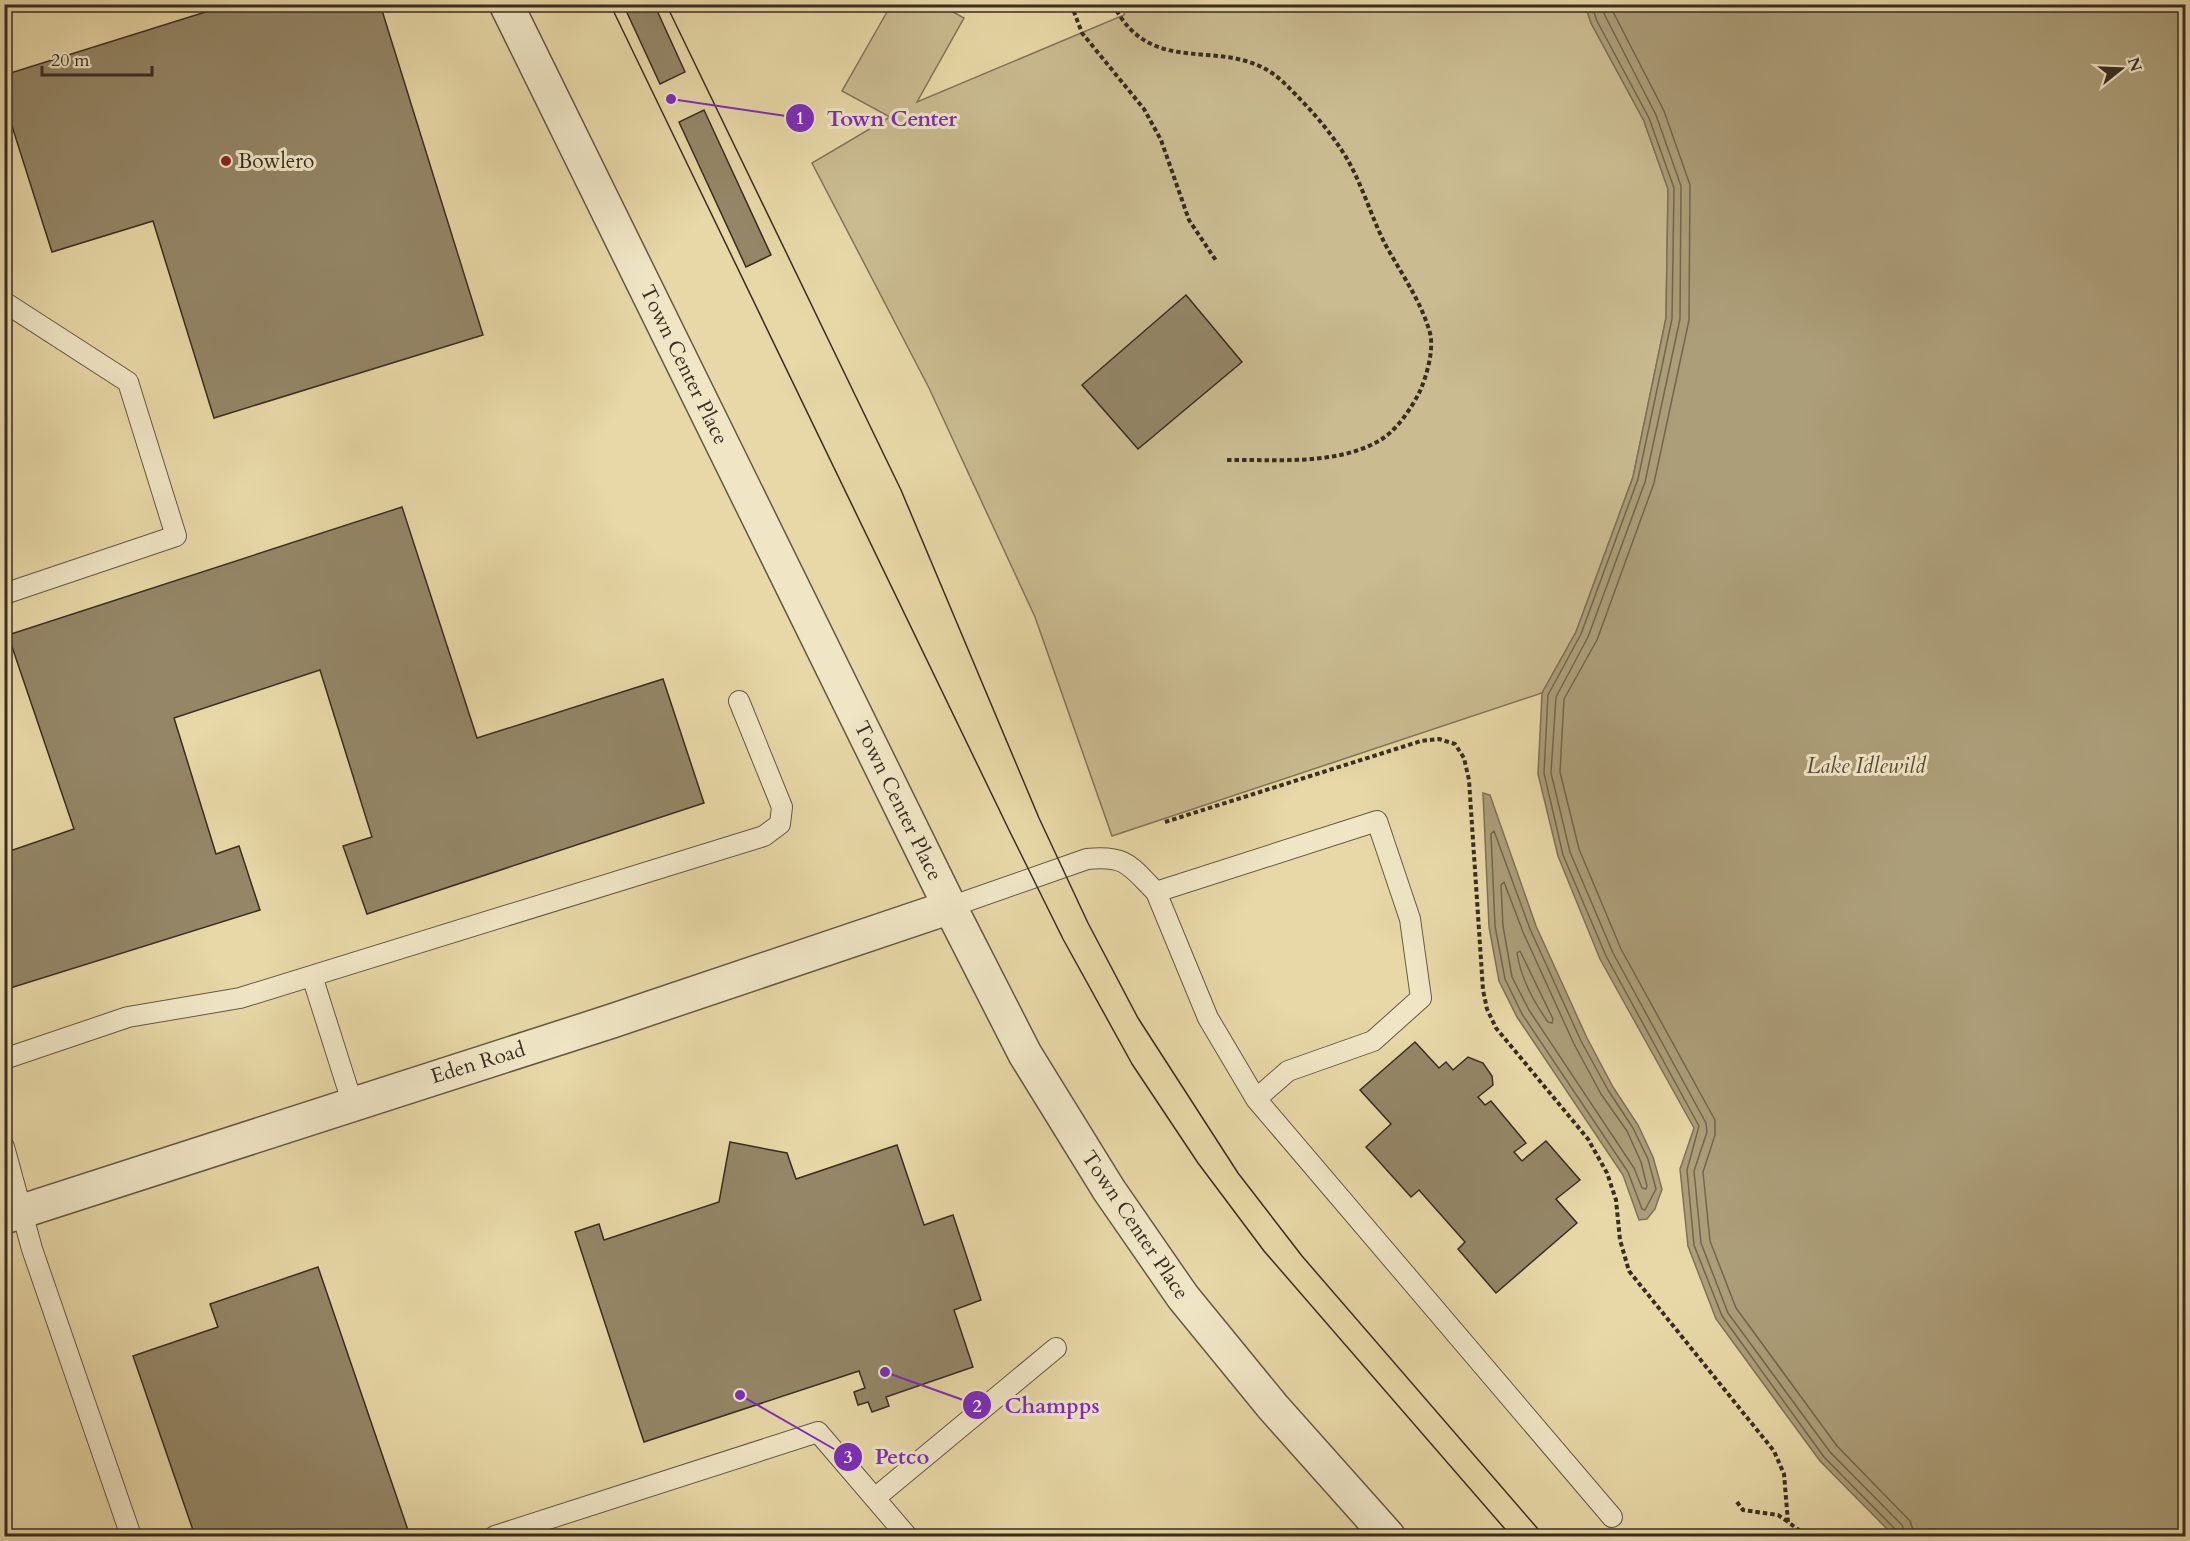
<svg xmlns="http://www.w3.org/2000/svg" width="2190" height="1541" font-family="Cardo,serif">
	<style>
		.green { fill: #cabb90; stroke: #827458; stroke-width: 1.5 }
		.water { fill: #ac9e79; stroke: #7e7156; stroke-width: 1.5 }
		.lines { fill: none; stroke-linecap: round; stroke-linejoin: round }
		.shore { stroke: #72664d; stroke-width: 1.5 }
		.building { fill: #948667; stroke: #392d21; stroke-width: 1.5 }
		.service-casing { stroke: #655842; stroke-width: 22 }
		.minor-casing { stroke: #655842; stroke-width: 36 }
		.path { stroke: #392d21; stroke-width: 4; stroke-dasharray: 4.5 3; stroke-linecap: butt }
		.service { stroke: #f0e6c6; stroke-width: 20 }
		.minor { stroke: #f0e6c6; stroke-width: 33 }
		.tram { stroke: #392d21; stroke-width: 1.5 }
		.poi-dot { fill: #8f2418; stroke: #f0e6c6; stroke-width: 2 }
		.labels { text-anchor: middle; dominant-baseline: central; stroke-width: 6; stroke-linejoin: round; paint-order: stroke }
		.poi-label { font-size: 21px; fill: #392d21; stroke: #f0e6c6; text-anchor: start }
		.street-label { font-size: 21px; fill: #392d21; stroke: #f0e6c6 }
		.water-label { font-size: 22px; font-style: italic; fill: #564937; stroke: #f0e6c6 }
		.leader { fill: none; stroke: #7b2cbf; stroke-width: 2 }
		.callout-dot { fill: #7b2cbf; stroke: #f0e6c6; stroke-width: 2 }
		.mark-label { font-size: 18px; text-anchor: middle; font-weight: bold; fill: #fff }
		.callout-label { font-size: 22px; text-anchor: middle; font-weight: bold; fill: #7b2cbf; stroke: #f0e6c6; stroke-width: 6; stroke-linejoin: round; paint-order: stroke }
	</style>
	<rect width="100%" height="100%" fill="#e8d8a7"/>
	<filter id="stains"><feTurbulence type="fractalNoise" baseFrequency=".00333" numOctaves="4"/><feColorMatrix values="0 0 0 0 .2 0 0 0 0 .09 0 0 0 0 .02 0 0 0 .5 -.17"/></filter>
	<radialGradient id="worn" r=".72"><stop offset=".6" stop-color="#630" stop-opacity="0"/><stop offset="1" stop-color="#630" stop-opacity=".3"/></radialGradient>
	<path class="green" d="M 891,5 L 941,5 L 964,18 L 917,102 L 1124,15 L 1126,5 L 1585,5 L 1591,23 L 1644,121 L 1668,189 L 1666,318 L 1633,477 L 1576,632 L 1542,693 L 1112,836 L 1035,617 L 929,388 L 812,163 L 890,117 L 842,91 Z"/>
	<path class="water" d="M 1585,5 L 2185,5 L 2185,1536 L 1894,1536 L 1820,1461 L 1716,1319 L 1688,1246 L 1680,1169 L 1694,1128 L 1600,959 L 1558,856 L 1538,774 L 1542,693 L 1576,632 L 1633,477 L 1666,318 L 1668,189 L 1644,121 L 1591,23 Z
		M 1483,793 L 1490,795 L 1536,926 L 1587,1038 L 1613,1087 L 1638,1125 L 1653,1157 L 1662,1189 L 1655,1209 L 1647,1219 L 1639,1220 L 1623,1175 L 1517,1017 L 1499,981 L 1489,927 Z"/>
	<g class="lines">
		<path class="shore" d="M 1591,4 L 1597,21 L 1649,118 L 1674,188 L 1672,319 L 1638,479 L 1581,634 L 1548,695 L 1544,773 L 1563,855 L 1606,956 L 1699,1126 L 1687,1170 L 1694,1245 L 1722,1316 L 1824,1457 L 1896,1530 L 1898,1536
			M 1599,4 L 1656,115 L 1681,186 L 1680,319 L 1645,482 L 1588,637 L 1556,697 L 1551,773 L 1570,852 L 1613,953 L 1706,1123 L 1707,1132 L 1694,1171 L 1701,1243 L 1728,1313 L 1830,1452 L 1902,1525 L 1906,1536
			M 1609,4 L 1664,111 L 1690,185 L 1689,320 L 1654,483 L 1597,640 L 1564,699 L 1560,772 L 1579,849 L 1621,949 L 1715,1120 L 1715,1135 L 1703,1172 L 1710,1241 L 1736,1308 L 1837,1446 L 1910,1521 L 1915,1536
			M 1494,831 L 1530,929 L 1581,1041 L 1608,1090 L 1633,1128 L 1648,1159 L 1656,1189 L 1645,1210 L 1642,1209 L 1628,1172 L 1522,1014 L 1505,979 L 1495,926 L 1491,834 Z
			M 1504,882 L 1523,932 L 1574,1044 L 1601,1094 L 1627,1131 L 1641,1162 L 1647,1186 L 1646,1189 L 1642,1188 L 1634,1168 L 1529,1010 L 1512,977 L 1503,926 L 1501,885 Z
			M 1520,951 L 1553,1019 L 1552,1023 L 1548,1022 C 1533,1001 1521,979 1517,953 Z"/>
	</g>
	<path class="building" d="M 231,4 L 380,4 L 483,335 L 214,418 L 153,221 L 52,252 L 4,101 L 4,75 Z
		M 623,4 L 654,4 L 685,72 L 660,84 Z
		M 704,110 L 771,255 L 746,267 L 679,122 Z
		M 1186,295 L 1242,362 L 1138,449 L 1082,385 Z
		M 402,507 L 477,738 L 663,679 L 704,803 L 367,914 L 343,846 L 372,837 L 320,670 L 174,718 L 216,854 L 239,846 L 260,910 L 4,990 L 4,853 L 74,829 L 8,635 Z
		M 1415,1042 L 1439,1068 L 1446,1062 L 1453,1070 L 1468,1057 L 1483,1063 L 1492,1076 L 1493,1085 L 1478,1097 L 1485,1105 L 1491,1101 L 1526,1143 L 1514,1152 L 1522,1161 L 1546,1141 L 1580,1180 L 1556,1199 L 1577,1223 L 1496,1293 L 1458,1249 L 1465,1242 L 1419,1190 L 1411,1197 L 1366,1147 L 1391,1124 L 1360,1090 Z
		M 730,1142 L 787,1153 L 796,1179 L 897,1145 L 924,1225 L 953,1215 L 981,1300 L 954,1310 L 973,1367 L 886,1397 L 889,1406 L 872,1412 L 868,1402 L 858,1405 L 854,1392 L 865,1388 L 859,1371 L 644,1442 L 575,1232 L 599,1224 L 604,1240 L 719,1202 Z
		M 318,1267 L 410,1536 L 195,1536 L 133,1356 L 218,1327 L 210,1304 Z"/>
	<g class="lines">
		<g class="service-casing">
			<path id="service" d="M 4,302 L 128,382 L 176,536 L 4,594
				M 950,907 L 1087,859 C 1127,855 1130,866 1156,892
				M 312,976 L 352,1102
				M 4,1059 L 128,1017 L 240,998 L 764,836 L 780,824 L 782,807 L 739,701
				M 1256,1099 L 1288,1071 L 1373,1041 L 1421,998 L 1410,919 L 1377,821 L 1156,892 L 1208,1018 L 1256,1099 L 1612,1517
				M 4,1147 L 32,1249 L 131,1536
				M 875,1498 L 1056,1348
				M 495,1536 L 818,1432 L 907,1536"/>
		</g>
		<g class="minor-casing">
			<path id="minor" d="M 506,4 L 950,907 L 1025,1054 L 1109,1190 L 1183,1297 L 1273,1407 L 1388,1536
				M 4,1217 L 612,1021 L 950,907"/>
		</g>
		<path class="path" d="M 1071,4 L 1082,33 L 1144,109 L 1161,140 L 1189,220 L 1217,262
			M 1113,4 C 1153,84 1228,31 1282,81 C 1306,104 1328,128 1346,157 C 1362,184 1371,216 1385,244 C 1401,273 1421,301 1430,333 C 1434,350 1427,375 1420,391 C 1411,409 1396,432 1377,442 C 1333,466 1273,459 1224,460
			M 1165,822 L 1421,741 L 1439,739 L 1455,744 L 1464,758 L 1469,780 L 1483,990 L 1487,1009 L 1496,1028 L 1588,1139 L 1607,1173 L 1616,1200 L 1620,1240 L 1629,1271 L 1774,1451 L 1784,1474 L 1788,1522 L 1807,1536
			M 1737,1502 L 1743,1510 L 1778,1515 L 1787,1521"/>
		<use href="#service" class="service"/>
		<use href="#minor" class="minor"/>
		<path class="tram" d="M 610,4 L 1009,830 L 1063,939 L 1132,1064 L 1198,1163 L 1264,1251 L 1511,1536
			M 666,4 L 901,490 L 1039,818 L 1088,923 L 1138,1018 L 1238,1173 L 1302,1256 L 1544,1536"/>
	</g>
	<circle class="poi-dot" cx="226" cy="161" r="6"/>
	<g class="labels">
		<g class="poi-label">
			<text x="238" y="161">Bowlero</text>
		</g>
		<g class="street-label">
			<text transform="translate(684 365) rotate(64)">Town Center Place</text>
			<text transform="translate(898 801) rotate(64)">Town Center Place</text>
			<text transform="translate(478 1063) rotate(-17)">Eden Road</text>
			<text transform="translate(1135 1225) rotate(56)">Town Center Place</text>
		</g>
		<g class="water-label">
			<text x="1866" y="766">Lake Idlewild</text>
		</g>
	</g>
	<path class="leader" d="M671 99L800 118M885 1372L977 1405M740 1395L848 1457"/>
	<g class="callout-dot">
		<circle cx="671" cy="99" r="6"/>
		<circle cx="885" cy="1372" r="6"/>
		<circle cx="740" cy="1395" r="6"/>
		<circle cx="800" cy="118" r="15"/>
		<circle cx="977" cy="1405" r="15"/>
		<circle cx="848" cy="1457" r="15"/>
	</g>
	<g class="mark-label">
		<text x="800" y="124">1</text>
		<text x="977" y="1412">2</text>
		<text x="848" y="1463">3</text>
	</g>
	<g class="callout-label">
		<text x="892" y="126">Town Center</text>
		<text x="1052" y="1413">Champps</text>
		<text x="902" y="1464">Petco</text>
	</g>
	<rect width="2190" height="1541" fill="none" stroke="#e8d8a7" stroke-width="24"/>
	<rect x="6" y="6" width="2178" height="1529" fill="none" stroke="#392d21" stroke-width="3"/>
	<rect x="12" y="12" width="2166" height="1517" fill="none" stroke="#392d21" stroke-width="1.5"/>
	<g transform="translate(2121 69) rotate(72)" stroke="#f0e6c6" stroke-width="4.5" paint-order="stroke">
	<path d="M0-4.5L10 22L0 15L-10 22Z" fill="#392d21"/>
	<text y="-9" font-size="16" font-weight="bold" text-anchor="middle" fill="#392d21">N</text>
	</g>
	<path d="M42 66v9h110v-9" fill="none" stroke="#392d21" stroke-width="3"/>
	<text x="51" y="66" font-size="18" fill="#392d21" stroke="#f0e6c6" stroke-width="4.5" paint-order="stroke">20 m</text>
	<rect width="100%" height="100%" filter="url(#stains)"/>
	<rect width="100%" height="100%" fill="url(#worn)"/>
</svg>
